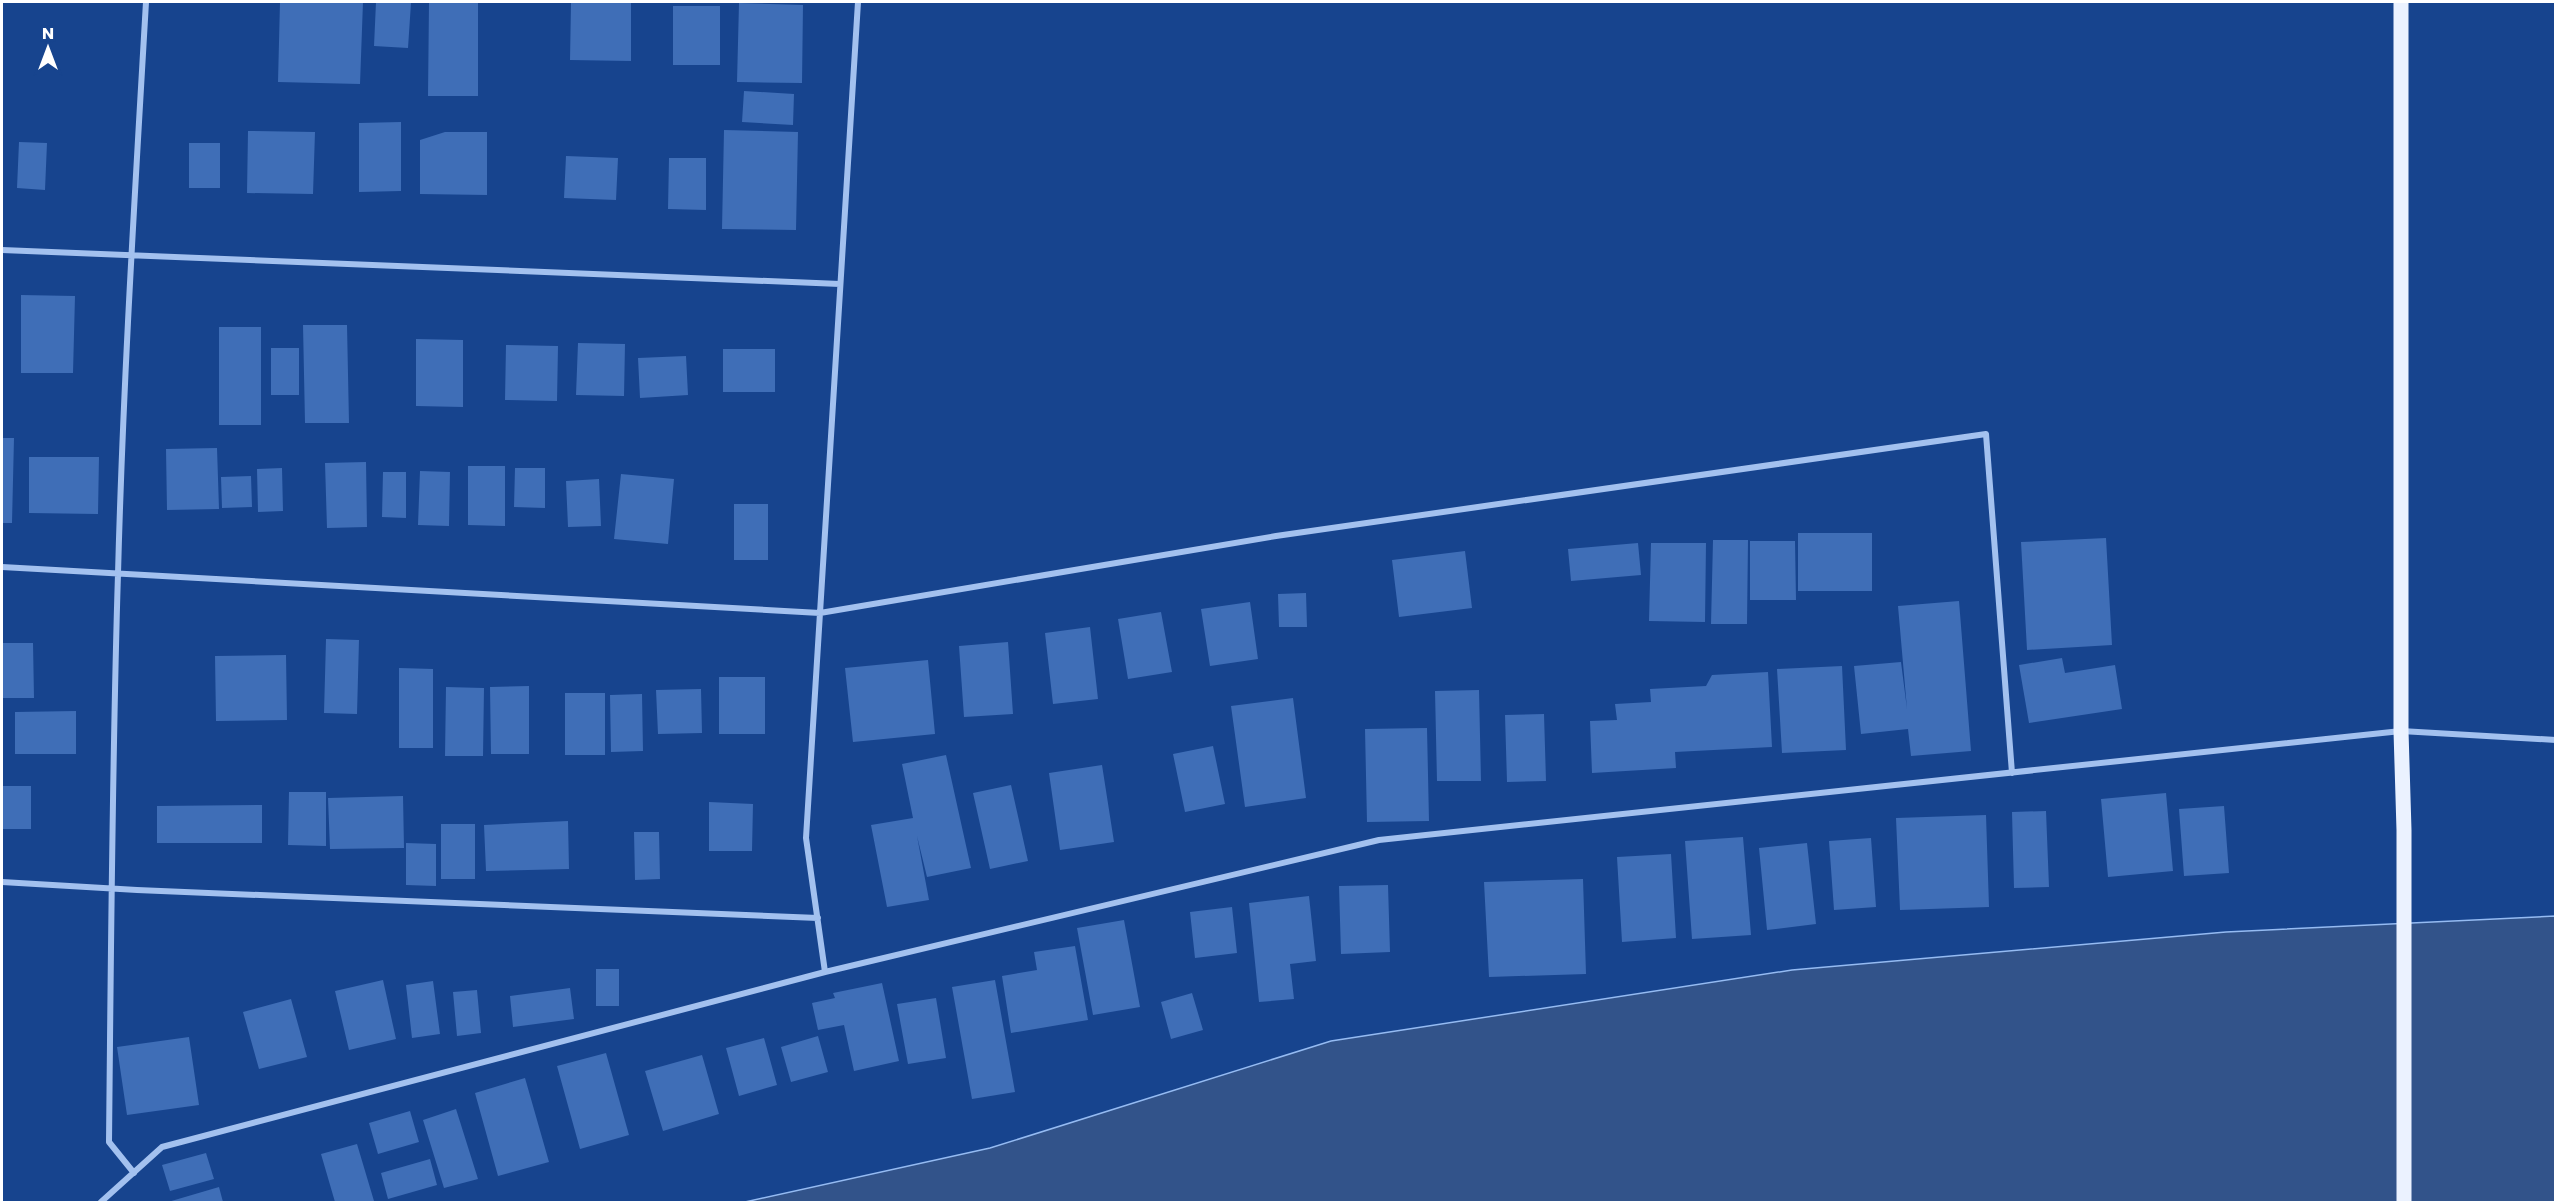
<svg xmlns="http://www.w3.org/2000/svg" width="2557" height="1204" font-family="Poppins,sans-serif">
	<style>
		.water { fill: #32538a; stroke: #95bbf2; stroke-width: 1.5 }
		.building { fill: #3f6eb7 }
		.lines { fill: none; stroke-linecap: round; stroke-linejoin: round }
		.minor { stroke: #a3c1ef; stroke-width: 6 }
		.primary { stroke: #ebf2ff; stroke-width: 15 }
	</style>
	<rect width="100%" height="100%" fill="#17448e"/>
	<path class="water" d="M 2555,916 L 2555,1202 L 745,1202 L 990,1148 L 1331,1041 L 1792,970 L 2226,932 Z"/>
	<path class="building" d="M 280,2 L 363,2 L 360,84 L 278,82 Z
		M 376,2 L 411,3 L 408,48 L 374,46 Z
		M 429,2 L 478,2 L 478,96 L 428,96 Z
		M 571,3 L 631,3 L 631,61 L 570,60 Z
		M 739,3 L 803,5 L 802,83 L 737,82 Z
		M 673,6 L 720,6 L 720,65 L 673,65 Z
		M 744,91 L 794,94 L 793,125 L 742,122 Z
		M 401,122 L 401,191 L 359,192 L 359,123 Z
		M 724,130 L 798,132 L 796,230 L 722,229 Z
		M 248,131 L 315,132 L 313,194 L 247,193 Z
		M 445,132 L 487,132 L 487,195 L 420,194 L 420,140 Z
		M 19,142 L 47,143 L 45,190 L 17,188 Z
		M 189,143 L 220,143 L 220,188 L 189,188 Z
		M 566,156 L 618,158 L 616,200 L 564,198 Z
		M 669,158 L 706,158 L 706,210 L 668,209 Z
		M 21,295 L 75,296 L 73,373 L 21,373 Z
		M 303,325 L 347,325 L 349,423 L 305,423 Z
		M 219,327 L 261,327 L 261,425 L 219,425 Z
		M 416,339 L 463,340 L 463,407 L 416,406 Z
		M 578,343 L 625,344 L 624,396 L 576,395 Z
		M 506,345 L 558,346 L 557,401 L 505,400 Z
		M 271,348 L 299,348 L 299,395 L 271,395 Z
		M 723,349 L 775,349 L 775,392 L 723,392 Z
		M 686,356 L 688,395 L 640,398 L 638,358 Z
		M 2,438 L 14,438 L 12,523 L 2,523 Z
		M 217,448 L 219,509 L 167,510 L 166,449 Z
		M 29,457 L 99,457 L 98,514 L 29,513 Z
		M 366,462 L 367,527 L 327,528 L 325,463 Z
		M 468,466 L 505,466 L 505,526 L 468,525 Z
		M 282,468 L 283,511 L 258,512 L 257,469 Z
		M 515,468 L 545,468 L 545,508 L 514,507 Z
		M 420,471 L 450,472 L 449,526 L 418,525 Z
		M 383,472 L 406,472 L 406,518 L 382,517 Z
		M 621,474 L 674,479 L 668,544 L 614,539 Z
		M 251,476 L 252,507 L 222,508 L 221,477 Z
		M 599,479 L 601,526 L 568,527 L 566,481 Z
		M 734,504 L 768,504 L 768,560 L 734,560 Z
		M 1798,533 L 1872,533 L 1872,591 L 1798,591 Z
		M 2106,538 L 2112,645 L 2027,650 L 2021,542 Z
		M 1713,540 L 1748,540 L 1747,624 L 1711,624 Z
		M 1750,541 L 1795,541 L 1796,600 L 1750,600 Z
		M 1638,543 L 1641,575 L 1571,581 L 1568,549 Z
		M 1651,543 L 1706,543 L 1705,622 L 1649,621 Z
		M 1465,551 L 1472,608 L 1399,617 L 1392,560 Z
		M 1306,593 L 1307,627 L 1279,627 L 1278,594 Z
		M 1959,601 L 1971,751 L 1911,756 L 1908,729 L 1861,734 L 1854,666 L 1901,662 L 1907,709 L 1898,606 Z
		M 1250,602 L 1258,659 L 1210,666 L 1201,609 Z
		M 1161,612 L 1172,672 L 1128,679 L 1118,619 Z
		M 1090,627 L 1098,699 L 1053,704 L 1045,633 Z
		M 326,639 L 359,640 L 357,714 L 324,713 Z
		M 1008,642 L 1013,714 L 964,717 L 959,646 Z
		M 2,643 L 33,643 L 34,698 L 2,698 Z
		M 286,655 L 287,720 L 216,721 L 215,656 Z
		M 2062,658 L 2065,673 L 2115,665 L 2122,709 L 2029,723 L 2019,665 Z
		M 928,660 L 935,734 L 853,742 L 845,668 Z
		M 1842,666 L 1846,750 L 1782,753 L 1777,669 Z
		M 399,668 L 433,669 L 433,748 L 399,748 Z
		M 1768,672 L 1772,747 L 1675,752 L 1676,768 L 1592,773 L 1590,721 L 1617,720 L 1615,704 L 1651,702 L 1650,689 L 1706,686 L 1712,675 Z
		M 719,677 L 765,677 L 765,734 L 719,734 Z
		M 529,686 L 529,754 L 491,754 L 490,687 Z
		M 446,687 L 484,688 L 483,756 L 445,756 Z
		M 701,689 L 702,733 L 658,734 L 656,690 Z
		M 1479,690 L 1481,781 L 1437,781 L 1435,691 Z
		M 565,693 L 605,693 L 605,755 L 565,755 Z
		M 642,694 L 643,751 L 611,752 L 610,695 Z
		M 1293,698 L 1306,798 L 1245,807 L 1231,706 Z
		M 76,711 L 76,754 L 15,754 L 15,712 Z
		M 1544,714 L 1546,781 L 1507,782 L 1505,715 Z
		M 1427,728 L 1429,821 L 1367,822 L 1365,729 Z
		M 1213,746 L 1225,804 L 1185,812 L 1173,754 Z
		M 946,755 L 971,868 L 927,877 L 917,836 L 929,900 L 887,907 L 871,825 L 913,818 L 902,764 Z
		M 1102,765 L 1114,842 L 1060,850 L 1049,773 Z
		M 1011,785 L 1028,861 L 990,869 L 973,793 Z
		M 2,786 L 31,786 L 31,829 L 2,829 Z
		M 289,792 L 326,792 L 326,846 L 288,845 Z
		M 2166,793 L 2173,871 L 2108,877 L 2101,799 Z
		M 403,796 L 404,848 L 330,849 L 328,798 Z
		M 709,802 L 753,804 L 752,851 L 709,851 Z
		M 262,805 L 262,843 L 157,843 L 157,806 Z
		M 2224,806 L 2229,873 L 2184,876 L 2179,809 Z
		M 2046,811 L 2049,887 L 2014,888 L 2012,812 Z
		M 1986,815 L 1989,907 L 1900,910 L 1896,818 Z
		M 568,821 L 569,869 L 486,871 L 484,825 Z
		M 441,824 L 475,824 L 475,879 L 441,879 Z
		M 634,832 L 659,832 L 660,879 L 635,880 Z
		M 1743,837 L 1751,935 L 1692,939 L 1685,841 Z
		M 1871,838 L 1876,907 L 1834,910 L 1829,841 Z
		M 406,843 L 436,844 L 436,886 L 406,885 Z
		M 1807,843 L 1816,924 L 1767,930 L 1759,848 Z
		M 1671,854 L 1676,938 L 1622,942 L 1617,857 Z
		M 1583,879 L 1586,974 L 1489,977 L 1484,882 Z
		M 1388,885 L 1390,952 L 1341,954 L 1339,886 Z
		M 1309,896 L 1316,961 L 1290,964 L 1294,999 L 1259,1002 L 1249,903 Z
		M 1232,907 L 1237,953 L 1195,958 L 1190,912 Z
		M 1124,920 L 1140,1007 L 1093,1015 L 1077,928 Z
		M 1075,946 L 1088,1020 L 1011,1033 L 1002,976 L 1037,970 L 1034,952 Z
		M 596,969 L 619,969 L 619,1006 L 596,1006 Z
		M 383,980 L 396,1039 L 349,1050 L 335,991 Z
		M 995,980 L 1015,1092 L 972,1099 L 952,987 Z
		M 433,981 L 440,1034 L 412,1038 L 406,985 Z
		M 882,983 L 899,1061 L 854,1071 L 844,1025 L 818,1030 L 812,1003 L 835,998 L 833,993 Z
		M 570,988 L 574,1019 L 513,1027 L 510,996 Z
		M 477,990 L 481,1033 L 457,1036 L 453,992 Z
		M 1192,993 L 1203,1030 L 1171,1039 L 1161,1002 Z
		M 936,998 L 946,1058 L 908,1064 L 897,1004 Z
		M 291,999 L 307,1057 L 259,1069 L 243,1012 Z
		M 818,1036 L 828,1072 L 791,1082 L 781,1047 Z
		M 189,1037 L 199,1105 L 127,1115 L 117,1047 Z
		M 764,1038 L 777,1085 L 739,1096 L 726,1048 Z
		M 606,1053 L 629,1135 L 580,1149 L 557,1066 Z
		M 702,1055 L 719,1114 L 663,1131 L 645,1071 Z
		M 525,1078 L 549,1162 L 498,1176 L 475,1093 Z
		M 456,1109 L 478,1179 L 444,1188 L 423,1120 Z
		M 410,1111 L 419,1142 L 378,1154 L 369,1123 Z
		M 357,1144 L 374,1201 L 335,1202 L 321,1154 Z
		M 206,1153 L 214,1179 L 170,1191 L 162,1165 Z
		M 430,1159 L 437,1185 L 388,1199 L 381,1173 Z
		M 219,1187 L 223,1202 L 168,1202 Z"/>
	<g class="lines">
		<path class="minor" d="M 2,250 L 840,284
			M 2,567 L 820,613 L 1276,536 L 1986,434 L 2012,773
			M 2,882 L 137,890 L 818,918
			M 825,972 L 806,838 L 858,2
			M 134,1173 L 109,1142 C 111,953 112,764 118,574 C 123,383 135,192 146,2
			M 101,1202 L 162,1147 L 825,972 L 1379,840 L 2401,731 L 2556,740"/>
		<path class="primary" d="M 2401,2 L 2401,731 L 2404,830 L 2404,1202"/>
	</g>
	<rect width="2557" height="1204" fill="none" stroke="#ffffff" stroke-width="6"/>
	<g transform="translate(48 48)" stroke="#17448e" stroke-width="4.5" paint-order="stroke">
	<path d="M0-4.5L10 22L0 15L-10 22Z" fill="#ffffff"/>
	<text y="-9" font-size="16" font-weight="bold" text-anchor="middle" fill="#ffffff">N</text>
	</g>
</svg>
